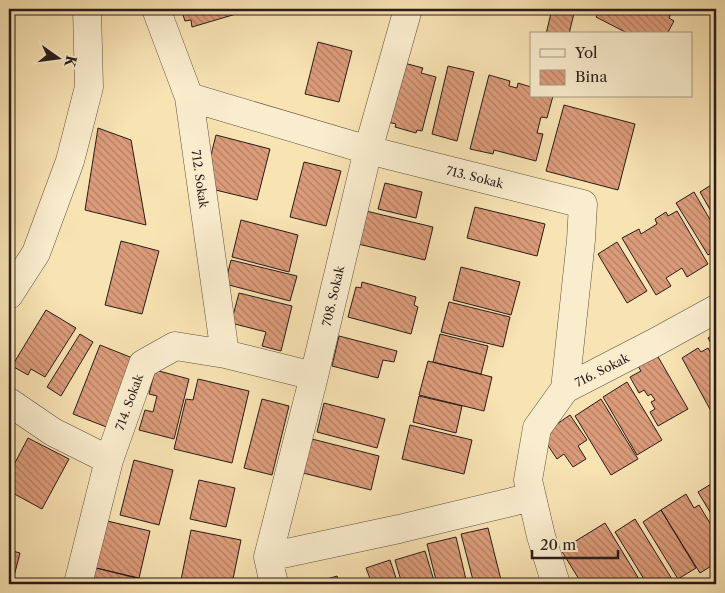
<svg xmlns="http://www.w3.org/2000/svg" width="725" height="593" font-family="'Libre Caslon Text',serif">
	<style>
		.building { fill: url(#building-back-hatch); stroke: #281c18 }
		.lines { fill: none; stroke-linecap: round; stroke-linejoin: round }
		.minor-casing { stroke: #5c4e3f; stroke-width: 29 }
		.minor { stroke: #faedce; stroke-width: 28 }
		.labels { text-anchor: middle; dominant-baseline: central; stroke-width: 4; stroke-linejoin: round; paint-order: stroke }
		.street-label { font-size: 12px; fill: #281c18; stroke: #faedce }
	</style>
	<defs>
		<pattern id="building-back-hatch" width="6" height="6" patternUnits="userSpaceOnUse" patternTransform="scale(1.25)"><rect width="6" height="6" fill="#dc9c7a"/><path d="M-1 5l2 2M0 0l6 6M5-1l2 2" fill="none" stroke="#b27e63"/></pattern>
	</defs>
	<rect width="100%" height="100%" fill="#f8e3b3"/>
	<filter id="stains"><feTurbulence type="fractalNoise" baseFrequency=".004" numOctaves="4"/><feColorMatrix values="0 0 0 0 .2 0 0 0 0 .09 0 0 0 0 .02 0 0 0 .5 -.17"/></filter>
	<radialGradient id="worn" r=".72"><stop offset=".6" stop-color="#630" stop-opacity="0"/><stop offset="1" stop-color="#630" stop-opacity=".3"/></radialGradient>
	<path class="building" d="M 181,9 L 253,9 L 192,27 L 191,20 L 185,21 Z
		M 552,9 L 575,9 L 569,34 L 546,34 Z
		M 601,9 L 665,9 L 672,12 L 669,18 L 674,21 L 667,34 L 629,34 L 596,17 Z
		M 318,42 L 352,51 L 339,102 L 305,94 Z
		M 404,63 L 423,68 L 421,73 L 436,77 L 422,131 L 417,130 L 416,133 L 395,127 L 396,124 L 388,122 Z
		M 448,66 L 474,72 L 457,141 L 432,134 Z
		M 489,75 L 510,81 L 509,86 L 517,88 L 518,83 L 531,87 L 531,96 L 553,96 L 547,118 L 541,117 L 537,133 L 543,134 L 536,161 L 494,150 L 493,154 L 470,149 Z
		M 564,105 L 635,124 L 618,190 L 546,171 Z
		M 98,128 L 131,140 L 146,225 L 85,210 Z
		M 216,135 L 270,149 L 257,200 L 203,187 Z
		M 304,162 L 341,171 L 326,226 L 290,217 Z
		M 716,182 L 716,220 L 700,192 Z
		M 385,183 L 422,192 L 416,218 L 378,209 Z
		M 694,192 L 716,230 L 716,250 L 708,255 L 676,203 Z
		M 475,207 L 545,224 L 537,256 L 467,238 Z
		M 366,211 L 433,227 L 425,260 L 358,244 Z
		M 677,211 L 708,264 L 687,277 L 682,268 L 666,278 L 671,286 L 656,295 L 622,238 L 639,229 L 641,234 L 657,224 L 655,219 L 666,212 L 668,216 Z
		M 241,220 L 298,235 L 289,272 L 232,257 Z
		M 121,241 L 159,251 L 142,314 L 105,305 Z
		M 617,242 L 647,291 L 627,303 L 598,254 Z
		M 231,260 L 297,276 L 290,301 L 225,284 Z
		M 461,267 L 520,282 L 511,315 L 453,300 Z
		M 362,282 L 416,297 L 414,305 L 418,307 L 411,334 L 348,317 L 356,287 L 361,288 Z
		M 239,293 L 292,306 L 281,351 L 262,346 L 266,332 L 231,323 Z
		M 449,302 L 510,317 L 503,347 L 441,332 Z
		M 46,310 L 76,328 L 45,377 L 31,369 L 28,375 L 12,366 Z
		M 716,333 L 716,352 L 708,338 Z
		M 80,334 L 93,342 L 61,396 L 47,387 Z
		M 440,334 L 488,346 L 481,374 L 433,362 Z
		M 339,336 L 397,351 L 394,362 L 383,360 L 378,378 L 332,366 Z
		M 100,345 L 135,359 L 109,428 L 73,414 Z
		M 698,348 L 701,352 L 708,348 L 716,363 L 716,408 L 711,411 L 682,358 Z
		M 657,355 L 688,409 L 658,426 L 650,412 L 655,409 L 651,402 L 655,400 L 651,394 L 648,396 L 644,390 L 639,393 L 630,377 L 641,371 L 638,366 Z
		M 428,361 L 492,377 L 484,411 L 419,395 Z
		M 155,370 L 189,379 L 174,439 L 139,430 L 145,410 L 153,412 L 157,396 L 149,394 Z
		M 198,379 L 249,391 L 232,463 L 174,449 L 186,399 L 193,400 Z
		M 627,382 L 662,440 L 637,455 L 603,397 Z
		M 419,396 L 462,406 L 456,433 L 413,422 Z
		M 262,399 L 289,406 L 272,475 L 244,468 Z
		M 601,399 L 638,459 L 611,475 L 575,416 Z
		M 324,403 L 385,419 L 377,448 L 317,432 Z
		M 570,415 L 587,440 L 578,446 L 586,459 L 573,467 L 564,454 L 557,459 L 541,435 Z
		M 410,425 L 472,440 L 464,474 L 402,459 Z
		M 28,438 L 69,459 L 42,509 L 9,491 L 9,474 Z
		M 312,439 L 379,456 L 371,490 L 303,473 Z
		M 134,460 L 173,470 L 159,525 L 120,515 Z
		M 199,480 L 235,488 L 226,527 L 190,519 Z
		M 716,481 L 716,522 L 698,492 Z
		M 686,494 L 694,508 L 699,505 L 716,533 L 716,563 L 700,573 L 661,510 Z
		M 661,510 L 696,568 L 678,579 L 643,522 Z
		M 635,519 L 675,584 L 647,584 L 615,532 Z
		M 103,520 L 150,531 L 139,578 L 92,567 Z
		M 605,523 L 642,584 L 582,584 L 561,550 Z
		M 488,528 L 502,584 L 474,584 L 461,534 Z
		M 191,530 L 241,540 L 232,584 L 200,584 L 181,580 Z
		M 456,537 L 467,584 L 437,584 L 427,544 Z
		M 9,550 L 20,553 L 12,584 L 9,584 Z
		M 425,551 L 435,584 L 402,584 L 395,560 Z
		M 390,560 L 398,584 L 372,584 L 366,568 Z
		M 92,567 L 144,580 L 143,584 L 88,584 Z
		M 337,576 L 340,584 L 311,584 Z"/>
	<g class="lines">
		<g class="minor-casing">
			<path id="minor" d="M 156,9 L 189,97 L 225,354
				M 189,97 L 368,150 L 583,204 L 581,240 L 565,389
				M 9,295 L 36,253 L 70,161 L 89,87 L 87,9
				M 9,402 L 53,432 L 109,460
				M 268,557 L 399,529 L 532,497
				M 78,584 L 109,460 L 143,364 L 175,346 L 225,354 L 314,376
				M 274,584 L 268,557 L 314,376 L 368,150 L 408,9
				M 556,584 L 541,536 L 528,480 L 537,428 L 565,389 L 654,343 L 716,309"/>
		</g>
		<use href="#minor" class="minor"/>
	</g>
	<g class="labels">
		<g class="street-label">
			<text transform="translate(475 177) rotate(14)">713. Sokak</text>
			<text transform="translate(200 179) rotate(82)">712. Sokak</text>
			<text transform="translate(333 296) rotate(-77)">708. Sokak</text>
			<text transform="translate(602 370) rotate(-27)">716. Sokak</text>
			<text transform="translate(129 402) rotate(-70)">714. Sokak</text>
		</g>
	</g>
	<rect width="725" height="593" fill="none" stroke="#f8e3b3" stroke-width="30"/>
	<rect x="10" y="10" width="705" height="573" fill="none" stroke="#281c18" stroke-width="2.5"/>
	<rect x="15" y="15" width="695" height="563" fill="none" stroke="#281c18"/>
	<rect x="530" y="32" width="162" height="65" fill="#faedce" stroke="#a69985"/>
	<rect x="540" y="49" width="25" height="8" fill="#faedce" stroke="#a69985"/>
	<text x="575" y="58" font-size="15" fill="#281c18">Yol</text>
	<rect x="540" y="70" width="25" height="15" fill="url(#building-back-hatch)" stroke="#a69985"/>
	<text x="575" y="82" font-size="15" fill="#281c18">Bina</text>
	<g transform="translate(58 58) rotate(104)" stroke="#faedce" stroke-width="4" paint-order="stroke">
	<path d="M0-4L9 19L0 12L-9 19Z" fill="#281c18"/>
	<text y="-8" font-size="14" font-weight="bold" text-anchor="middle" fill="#281c18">K</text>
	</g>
	<path d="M532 550v8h86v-8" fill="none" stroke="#281c18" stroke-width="2.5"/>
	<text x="540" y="550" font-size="15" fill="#281c18" stroke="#faedce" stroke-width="4" paint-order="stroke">20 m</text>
	<rect width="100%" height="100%" filter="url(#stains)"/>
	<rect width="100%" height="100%" fill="url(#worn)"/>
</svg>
